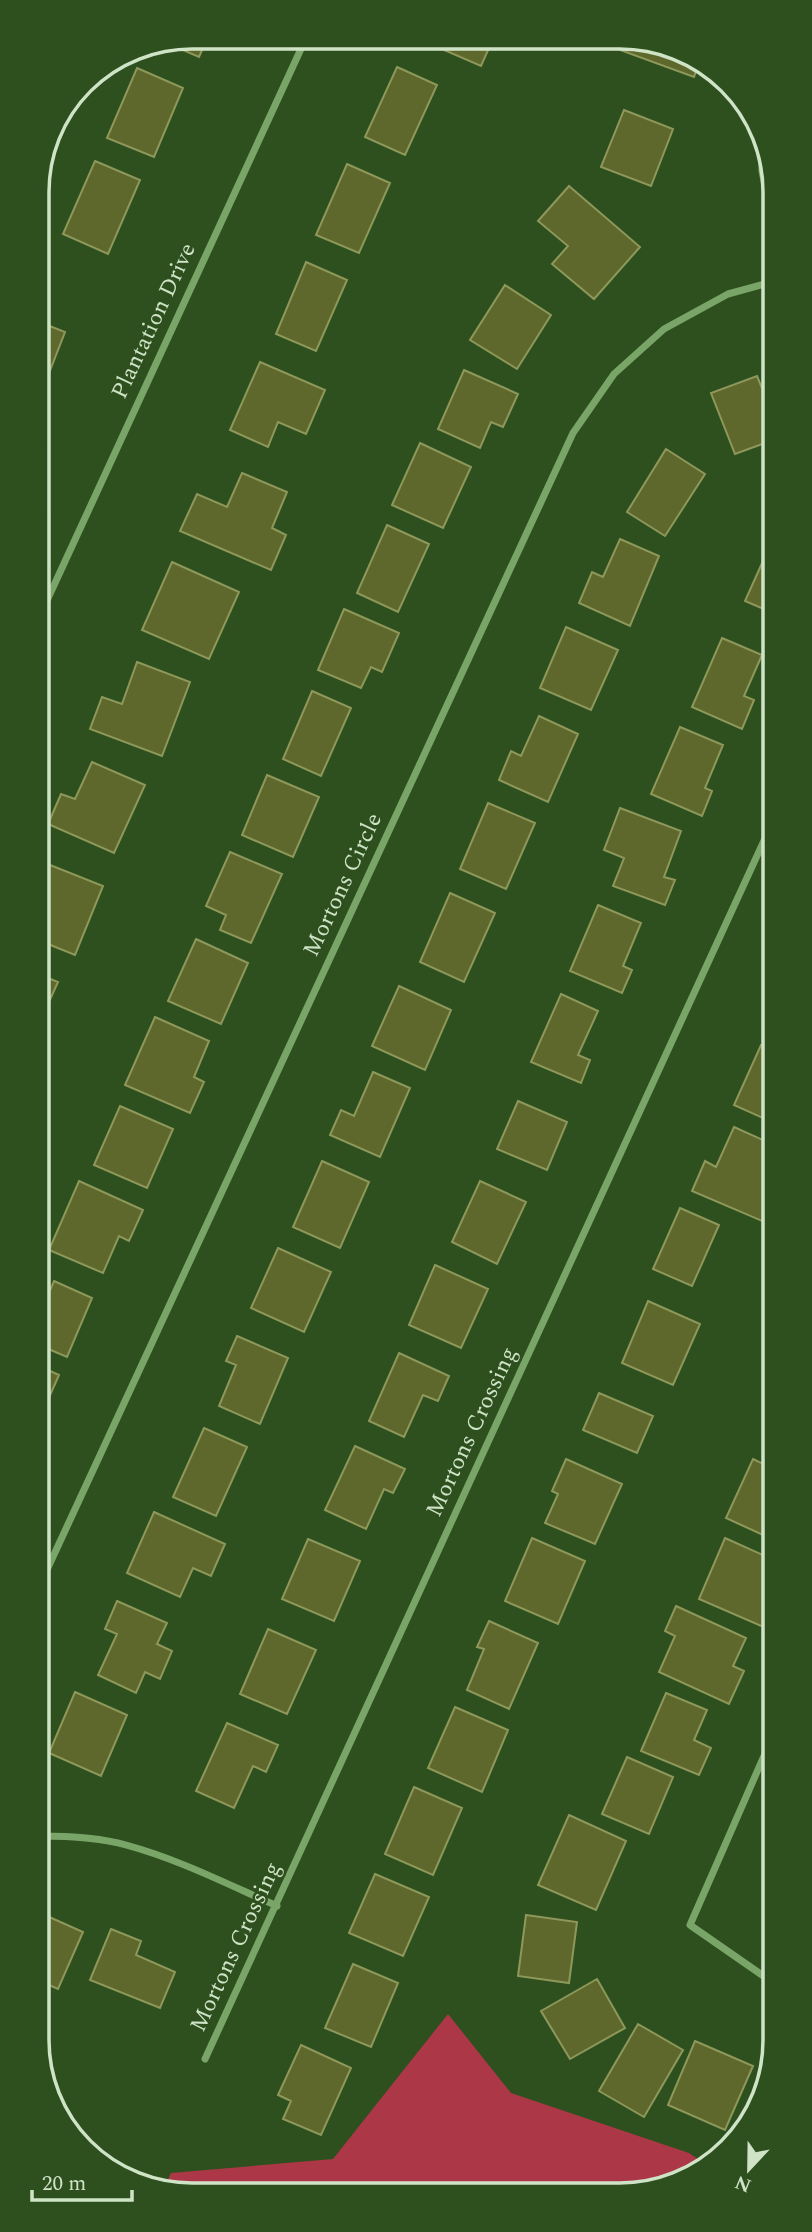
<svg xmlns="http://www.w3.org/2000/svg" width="812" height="2232" font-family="Spectral,serif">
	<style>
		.green { fill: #ac3746 }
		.building { fill: #5f682c; stroke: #8d985a; stroke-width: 2 }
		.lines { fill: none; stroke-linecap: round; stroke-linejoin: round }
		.minor { stroke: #7aa568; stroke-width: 7 }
		.labels { text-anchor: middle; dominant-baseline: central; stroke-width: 5; stroke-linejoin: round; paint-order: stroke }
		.street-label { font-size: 23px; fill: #cfe3c7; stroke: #2e501f }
		.rim { fill: none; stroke: #cfe3c7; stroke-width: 3.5 }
	</style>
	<rect width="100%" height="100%" fill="#2e501f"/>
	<path class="green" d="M 448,2014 L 511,2093 L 689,2153 L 702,2162 L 651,2192 L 162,2192 L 171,2173 L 333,2159 Z"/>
	<path class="building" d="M 192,37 L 208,37 L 199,57 L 164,42 Z
		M 422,38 L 493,39 L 481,66 L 421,40 Z
		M 624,40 L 651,40 L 698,65 L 694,77 L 620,50 Z
		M 397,67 L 437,85 L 405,155 L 365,137 Z
		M 137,68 L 183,88 L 154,157 L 107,138 Z
		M 624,110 L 673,129 L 651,186 L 601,167 Z
		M 95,161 L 140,180 L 108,254 L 63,234 Z
		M 347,164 L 390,183 L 359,253 L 316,235 Z
		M 569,186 L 640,247 L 594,299 L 552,264 L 568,246 L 538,221 Z
		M 306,262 L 347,280 L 316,351 L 276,334 Z
		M 505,285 L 551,315 L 517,369 L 470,340 Z
		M 37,321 L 65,332 L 37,404 Z
		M 260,362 L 325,390 L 306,434 L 278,422 L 268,447 L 230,430 Z
		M 464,370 L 518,394 L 503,427 L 491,422 L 480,448 L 438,429 Z
		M 757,376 L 773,415 L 773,440 L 735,454 L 711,393 Z
		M 420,443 L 471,467 L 443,528 L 392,505 Z
		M 666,449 L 705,474 L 665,536 L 627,512 Z
		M 242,473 L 287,492 L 272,528 L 286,535 L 271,570 L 180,531 L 197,494 L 227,507 Z
		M 387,525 L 429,544 L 398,612 L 357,593 Z
		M 620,539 L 659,556 L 630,626 L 579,603 L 592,572 L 603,577 Z
		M 772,541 L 773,542 L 773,613 L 745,601 Z
		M 172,562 L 239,592 L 209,659 L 142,630 Z
		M 344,609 L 399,633 L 382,672 L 371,667 L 361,688 L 318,670 Z
		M 566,627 L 618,650 L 591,710 L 540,688 Z
		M 722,638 L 762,655 L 744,696 L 754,700 L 742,729 L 692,707 Z
		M 137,662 L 190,682 L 162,756 L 90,729 L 102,697 L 122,704 Z
		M 312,691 L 351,708 L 321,776 L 283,759 Z
		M 539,716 L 578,734 L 548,802 L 499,780 L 511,751 L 521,756 Z
		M 680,727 L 723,745 L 705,788 L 712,791 L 702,816 L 651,794 Z
		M 92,762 L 145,785 L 114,853 L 48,824 L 61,794 L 75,799 Z
		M 267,775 L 319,797 L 293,857 L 242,835 Z
		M 488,803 L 535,823 L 506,889 L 460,869 Z
		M 620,808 L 681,831 L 664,877 L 675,880 L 665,905 L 613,886 L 624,858 L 604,850 Z
		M 230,852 L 282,874 L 251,943 L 220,930 L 226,915 L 206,906 Z
		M 45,863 L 103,886 L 75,955 L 38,940 L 38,879 Z
		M 450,893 L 495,913 L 464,982 L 420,962 Z
		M 598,905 L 641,923 L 623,966 L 632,970 L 622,993 L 570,971 Z
		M 196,939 L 248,963 L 221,1024 L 168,1001 Z
		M 38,974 L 58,982 L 38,1026 Z
		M 399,986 L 451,1010 L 425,1070 L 372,1046 Z
		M 561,994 L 598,1011 L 578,1055 L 590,1060 L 581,1083 L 531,1062 Z
		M 155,1017 L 209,1041 L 194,1077 L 204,1082 L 190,1113 L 125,1085 Z
		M 761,1045 L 773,1051 L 774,1123 L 734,1105 Z
		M 373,1072 L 410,1088 L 380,1157 L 330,1135 L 341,1110 L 354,1116 Z
		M 518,1101 L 567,1122 L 547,1170 L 497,1149 Z
		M 120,1106 L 173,1129 L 147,1188 L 94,1165 Z
		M 734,1127 L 774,1145 L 774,1182 L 770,1190 L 774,1192 L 774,1226 L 692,1191 L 705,1161 L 716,1167 Z
		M 322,1161 L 369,1182 L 340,1248 L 293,1227 Z
		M 79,1181 L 143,1210 L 129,1241 L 119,1236 L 103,1273 L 49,1250 Z
		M 480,1181 L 526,1202 L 497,1264 L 452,1242 Z
		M 680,1208 L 719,1225 L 692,1286 L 653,1269 Z
		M 278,1248 L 331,1272 L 304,1332 L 251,1308 Z
		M 435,1265 L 488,1289 L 461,1348 L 409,1325 Z
		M 54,1281 L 92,1298 L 67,1357 L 39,1345 L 39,1316 Z
		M 648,1301 L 700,1324 L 673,1385 L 622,1363 Z
		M 237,1336 L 288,1358 L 260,1424 L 219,1406 L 236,1365 L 226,1361 Z
		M 399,1353 L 449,1376 L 438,1401 L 423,1395 L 404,1437 L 369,1421 Z
		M 39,1366 L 59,1375 L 39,1420 Z
		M 599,1393 L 653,1416 L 637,1453 L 583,1430 Z
		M 204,1428 L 247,1447 L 216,1516 L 173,1497 Z
		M 355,1446 L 405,1469 L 393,1493 L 384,1489 L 366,1529 L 325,1510 Z
		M 566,1459 L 622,1484 L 595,1544 L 545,1523 L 558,1494 L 552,1491 Z
		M 753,1459 L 774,1469 L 774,1540 L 726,1518 Z
		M 154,1512 L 225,1544 L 211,1576 L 193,1568 L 180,1597 L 127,1573 Z
		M 532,1538 L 585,1561 L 558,1624 L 505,1601 Z
		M 725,1538 L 774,1560 L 774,1574 L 766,1592 L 774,1596 L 774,1610 L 766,1628 L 699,1599 Z
		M 308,1539 L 360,1561 L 334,1621 L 282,1599 Z
		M 117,1601 L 167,1623 L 157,1644 L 172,1651 L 160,1679 L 145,1672 L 136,1693 L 98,1675 L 117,1634 L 105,1629 Z
		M 676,1606 L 746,1638 L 733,1666 L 744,1671 L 729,1704 L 659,1672 L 675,1636 L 665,1631 Z
		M 489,1621 L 538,1643 L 509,1709 L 467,1690 L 484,1649 L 477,1647 Z
		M 268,1629 L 316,1650 L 287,1714 L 240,1694 Z
		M 75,1692 L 127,1715 L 101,1776 L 49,1753 Z
		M 666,1693 L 707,1710 L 694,1740 L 711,1748 L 699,1775 L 641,1751 Z
		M 455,1707 L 508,1730 L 482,1792 L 428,1768 Z
		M 227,1723 L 278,1745 L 266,1772 L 253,1766 L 234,1808 L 196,1791 Z
		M 627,1757 L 673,1777 L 649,1834 L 602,1814 Z
		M 414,1787 L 462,1808 L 433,1875 L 385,1854 Z
		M 569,1815 L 626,1841 L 596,1910 L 538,1885 Z
		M 375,1874 L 429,1897 L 403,1956 L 349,1933 Z
		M 526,1915 L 577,1922 L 569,1983 L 518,1976 Z
		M 47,1916 L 83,1932 L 58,1989 L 40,1981 L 40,1932 Z
		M 111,1929 L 141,1941 L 136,1955 L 175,1972 L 160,2008 L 90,1980 Z
		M 353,1964 L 398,1983 L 371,2047 L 325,2028 Z
		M 597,1979 L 625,2028 L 570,2059 L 541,2011 Z
		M 638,2024 L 683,2050 L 644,2117 L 599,2091 Z
		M 695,2041 L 753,2066 L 725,2130 L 668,2105 Z
		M 301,2045 L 351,2068 L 321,2135 L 283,2119 L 291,2101 L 278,2095 Z"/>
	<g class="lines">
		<path class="minor" d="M 761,140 L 762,171 L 772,221
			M 38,620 L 306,38
			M 39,1587 L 573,433 L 614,374 L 664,329 L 728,294 L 772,282
			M 774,1733 L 690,1925 L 775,1984
			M 39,1836 C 68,1836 98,1837 126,1845 C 178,1859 227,1884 277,1906
			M 205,2059 L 773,821"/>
	</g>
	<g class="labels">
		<g class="street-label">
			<text transform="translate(154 321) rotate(-65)">Plantation Drive</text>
			<text transform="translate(343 885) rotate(-65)">Mortons Circle</text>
			<text transform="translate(472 1432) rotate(-65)">Mortons Crossing</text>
			<text transform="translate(236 1947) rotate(-65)">Mortons Crossing</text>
		</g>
	</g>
	<path d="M0 0H812V2232H0ZM192 49H620A143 143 0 0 1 763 192V2040A143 143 0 0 1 620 2183H192A143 143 0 0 1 49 2040V192A143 143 0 0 1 192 49Z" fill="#2e501f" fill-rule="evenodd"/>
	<path class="rim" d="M192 49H620A143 143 0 0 1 763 192V2040A143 143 0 0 1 620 2183H192A143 143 0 0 1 49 2040V192A143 143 0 0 1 192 49Z"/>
	<g transform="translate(749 2169) rotate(202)" stroke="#2e501f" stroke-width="5" paint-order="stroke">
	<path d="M0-5L12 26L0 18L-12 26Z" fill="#cfe3c7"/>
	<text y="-10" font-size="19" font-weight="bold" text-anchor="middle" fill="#cfe3c7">N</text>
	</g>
	<path d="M32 2190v10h100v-10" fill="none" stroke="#cfe3c7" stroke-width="3.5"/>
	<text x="42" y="2190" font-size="21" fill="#cfe3c7" stroke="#2e501f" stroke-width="5" paint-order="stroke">20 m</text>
</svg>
